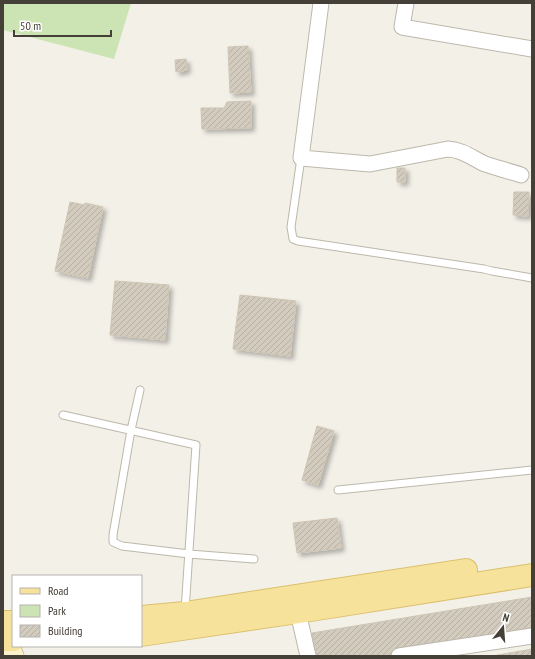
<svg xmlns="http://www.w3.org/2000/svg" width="535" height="659" font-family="'PT Sans Narrow',sans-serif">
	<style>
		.green { fill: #cce4b3 }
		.building { fill: url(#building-hatch); stroke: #cec4b2; filter: url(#shadow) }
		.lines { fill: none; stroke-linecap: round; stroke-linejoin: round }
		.lane-casing { stroke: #bdb8ab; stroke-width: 9 }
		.street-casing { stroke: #bdb8ab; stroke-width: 17 }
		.secondary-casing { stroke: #cfc49a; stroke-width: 23 }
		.primary-casing { stroke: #dbc06d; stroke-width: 24 }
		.lane { stroke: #fff; stroke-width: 7 }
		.street { stroke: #fff; stroke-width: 15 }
		.secondary { stroke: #fbf1ca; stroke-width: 21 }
		.primary { stroke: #f7e29c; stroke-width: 22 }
	</style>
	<defs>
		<pattern id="building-hatch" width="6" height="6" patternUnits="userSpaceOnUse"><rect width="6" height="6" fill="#d3ccbe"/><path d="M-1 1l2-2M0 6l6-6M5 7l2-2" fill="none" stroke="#b6b0a4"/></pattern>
		<filter id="shadow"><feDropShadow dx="3.5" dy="3.5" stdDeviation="2" flood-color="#0004"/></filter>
	</defs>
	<rect width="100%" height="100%" fill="#f3f0e8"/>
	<path class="green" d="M 3,3 L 131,3 L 114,59 L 3,30 Z"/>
	<path class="building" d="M 248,46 L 251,92 L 230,93 L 228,47 Z
		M 186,59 L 187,70 L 176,72 L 175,60 Z
		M 251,101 L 251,128 L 202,129 L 201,108 L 224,108 L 227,102 Z
		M 397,168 L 405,168 L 405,182 L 397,182 Z
		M 514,192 L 529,192 L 528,216 L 513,215 Z
		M 70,202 L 84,205 L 85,203 L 103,207 L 88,278 L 55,271 Z
		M 115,281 L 169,285 L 165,340 L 110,335 Z
		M 240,295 L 296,301 L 290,356 L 233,349 Z
		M 317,426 L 334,431 L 318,485 L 302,480 Z
		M 337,518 L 341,548 L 297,553 L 293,523 Z
		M 532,597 L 532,631 L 382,656 L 316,656 L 312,633 Z
		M 532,649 L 532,656 L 492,656 Z"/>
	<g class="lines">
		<g class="lane-casing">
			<path id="lane" d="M 301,158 L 291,227 L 293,239 L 298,241 L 484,269 L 492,271 L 532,278
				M 140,390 L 131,430 L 113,535 L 113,542 L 122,546 L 189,554 L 254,559
				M 63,415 L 196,445 L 185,611
				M 338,490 L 532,470"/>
		</g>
		<g class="street-casing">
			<path id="street" d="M 321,3 L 301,158 L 370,164 L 448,149 C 463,150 472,158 485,164 C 497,168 509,171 521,175
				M 406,3 L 402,27 L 532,49
				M 298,612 L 308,656
				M 399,656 L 532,636"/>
		</g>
		<g class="secondary-casing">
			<path id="secondary" d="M 3,636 L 13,656"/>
		</g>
		<g class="primary-casing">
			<path id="primary" d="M 141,617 L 185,613 L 466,570
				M 3,622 L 13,622
				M 141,635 L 298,612 L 532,575
				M 3,640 L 13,640"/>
		</g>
		<use href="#lane" class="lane"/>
		<use href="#street" class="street"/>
		<use href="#secondary" class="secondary"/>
		<use href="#primary" class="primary"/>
	</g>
	<rect width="535" height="659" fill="none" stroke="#454037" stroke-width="8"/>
	<rect x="12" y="575" width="130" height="72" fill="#ffffff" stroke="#b5b3af"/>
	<rect x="20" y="588" width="20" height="6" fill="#f7e29c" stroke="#b5b3af"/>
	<text x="48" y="595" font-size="12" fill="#454037">Road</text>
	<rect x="20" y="605" width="20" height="12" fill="#cce4b3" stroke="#b5b3af"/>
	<text x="48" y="615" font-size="12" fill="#454037">Park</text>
	<rect x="20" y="625" width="20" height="12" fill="url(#building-hatch)" stroke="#b5b3af"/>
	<text x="48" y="635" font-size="12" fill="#454037">Building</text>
	<g transform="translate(503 627) rotate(17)" stroke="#ffffff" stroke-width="3" paint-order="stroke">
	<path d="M0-3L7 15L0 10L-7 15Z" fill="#454037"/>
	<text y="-6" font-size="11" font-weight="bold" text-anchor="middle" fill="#454037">N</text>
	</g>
	<path d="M14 30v6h97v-6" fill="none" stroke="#454037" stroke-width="2"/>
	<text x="20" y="30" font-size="12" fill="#454037" stroke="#ffffff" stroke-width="3" paint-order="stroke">50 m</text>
</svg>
